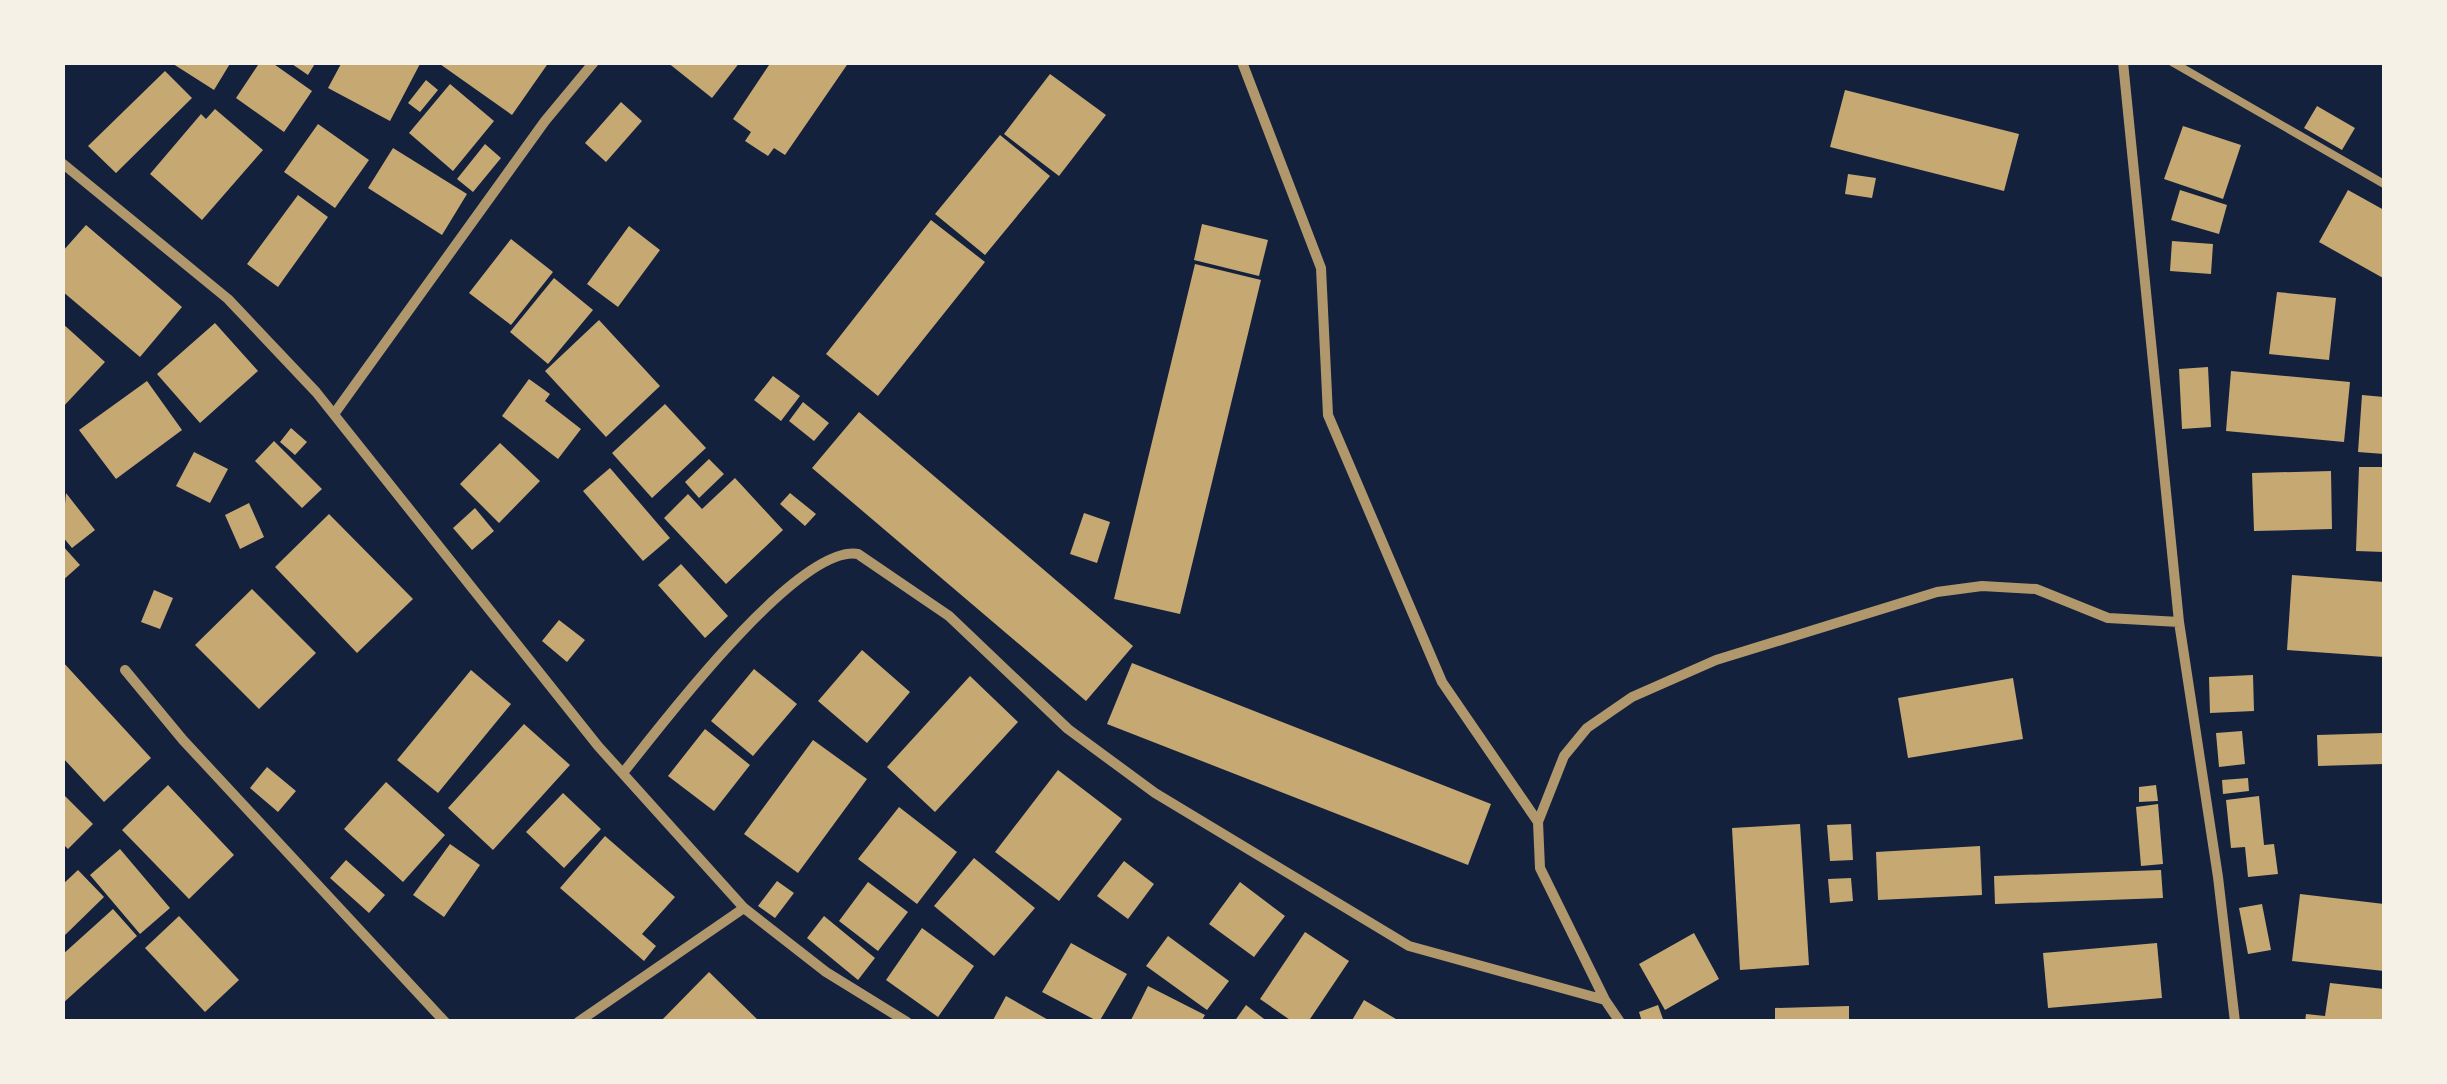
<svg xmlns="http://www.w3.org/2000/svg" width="2447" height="1084" font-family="Mulish,sans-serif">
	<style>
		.building { fill: #c6a872 }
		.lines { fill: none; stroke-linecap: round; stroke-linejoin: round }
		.service { stroke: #b1986c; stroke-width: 8 }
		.minor { stroke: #b1986c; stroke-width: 10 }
	</style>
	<rect width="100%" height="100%" fill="#14213d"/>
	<path class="building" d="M 170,62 L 231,62 L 214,90 Z
		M 260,62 L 271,62 L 312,91 L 284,132 L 236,98 Z
		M 289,62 L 316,62 L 308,75 Z
		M 342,62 L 421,62 L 390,121 L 328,88 Z
		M 437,62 L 549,62 L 512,115 Z
		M 667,62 L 740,62 L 712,98 Z
		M 771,62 L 849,62 L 785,155 L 774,148 L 768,156 L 745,141 L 751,132 L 733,119 Z
		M 165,71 L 192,98 L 116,173 L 88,146 Z
		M 1050,74 L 1106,115 L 1059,176 L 1004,134 Z
		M 426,80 L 438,90 L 420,112 L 408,103 Z
		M 450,84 L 494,121 L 453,171 L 409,133 Z
		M 1845,90 L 2019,134 L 2004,191 L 1830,147 Z
		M 621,102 L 642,121 L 606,162 L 585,143 Z
		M 2317,106 L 2355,128 L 2342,150 L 2304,128 Z
		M 215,109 L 263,150 L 202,220 L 150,174 L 201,114 L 206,119 Z
		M 318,124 L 369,160 L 335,208 L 284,172 Z
		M 2183,126 L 2241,145 L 2223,199 L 2164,179 Z
		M 1000,135 L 1050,176 L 985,255 L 935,214 Z
		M 485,144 L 501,158 L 473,192 L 457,179 Z
		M 393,148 L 467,194 L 442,235 L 368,188 Z
		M 1848,174 L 1876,178 L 1872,198 L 1845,194 Z
		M 2180,190 L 2227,205 L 2219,234 L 2171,220 Z
		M 2348,190 L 2384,210 L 2383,278 L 2319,242 Z
		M 298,195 L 328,217 L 278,287 L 247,264 Z
		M 931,220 L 985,262 L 878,396 L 826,354 Z
		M 1202,224 L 1268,240 L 1259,276 L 1194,260 Z
		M 86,225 L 182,307 L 140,357 L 62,291 L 62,252 Z
		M 629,226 L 660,250 L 618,307 L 587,284 Z
		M 511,239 L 553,272 L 511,325 L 469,293 Z
		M 2172,241 L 2213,244 L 2211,274 L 2170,271 Z
		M 1195,264 L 1261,280 L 1180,614 L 1114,599 Z
		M 554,278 L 593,310 L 548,364 L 510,332 Z
		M 2277,292 L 2336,298 L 2329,360 L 2269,354 Z
		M 599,320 L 660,386 L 606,437 L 545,371 Z
		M 62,323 L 105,362 L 62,408 Z
		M 215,323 L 258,371 L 200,423 L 157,374 Z
		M 2208,367 L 2211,427 L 2182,429 L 2179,369 Z
		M 2231,371 L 2350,382 L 2344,442 L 2226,431 Z
		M 773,376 L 800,396 L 781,421 L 754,400 Z
		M 529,379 L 550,394 L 545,401 L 581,429 L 558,459 L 502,416 Z
		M 147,381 L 182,430 L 116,479 L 79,430 Z
		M 2362,395 L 2384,397 L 2384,454 L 2358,452 Z
		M 803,402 L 829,423 L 814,441 L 789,421 Z
		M 665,404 L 706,448 L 652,498 L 612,453 Z
		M 859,412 L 1133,646 L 1086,701 L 812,468 Z
		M 291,428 L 307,442 L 295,455 L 280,442 Z
		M 274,441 L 322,489 L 302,508 L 255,461 Z
		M 500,443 L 540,481 L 499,523 L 460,484 Z
		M 194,452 L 228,469 L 210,503 L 176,486 Z
		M 709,459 L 724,474 L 699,498 L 685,482 Z
		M 2359,467 L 2384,467 L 2384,552 L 2356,551 Z
		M 610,468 L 670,538 L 643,561 L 583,491 Z
		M 2331,471 L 2332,529 L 2254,531 L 2252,473 Z
		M 735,478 L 783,530 L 726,584 L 664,518 L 688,494 L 702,509 Z
		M 66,493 L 95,530 L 72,548 L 62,536 Z
		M 790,493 L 816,514 L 805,526 L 780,504 Z
		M 249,503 L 264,537 L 240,549 L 225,515 Z
		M 475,508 L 494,531 L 472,550 L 453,528 Z
		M 1084,513 L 1110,522 L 1097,563 L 1070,554 Z
		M 329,514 L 413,599 L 357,653 L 275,567 Z
		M 62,545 L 80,565 L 62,581 Z
		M 681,564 L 728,616 L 705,638 L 658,585 Z
		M 2292,575 L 2384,582 L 2384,657 L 2287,650 Z
		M 252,589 L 316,653 L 259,709 L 195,645 Z
		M 154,590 L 173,598 L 160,629 L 141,622 Z
		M 559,620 L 585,640 L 567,662 L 542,641 Z
		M 862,650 L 910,692 L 867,743 L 818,701 Z
		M 62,661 L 151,758 L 104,802 L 62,757 Z
		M 1132,663 L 1491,804 L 1468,865 L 1107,724 Z
		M 754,669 L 797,704 L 753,756 L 711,721 Z
		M 471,670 L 511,704 L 438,793 L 397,760 Z
		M 2253,675 L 2254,711 L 2210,713 L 2209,677 Z
		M 970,676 L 1018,722 L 935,812 L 887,767 Z
		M 2013,678 L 2023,739 L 1908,758 L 1898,698 Z
		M 524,724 L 570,765 L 493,850 L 448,808 Z
		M 705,729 L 750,765 L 714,811 L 668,776 Z
		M 2242,731 L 2245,764 L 2219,767 L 2216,733 Z
		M 2384,733 L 2384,764 L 2318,766 L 2317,735 Z
		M 813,740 L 867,779 L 798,873 L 744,834 Z
		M 267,767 L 296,791 L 278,812 L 250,788 Z
		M 1058,770 L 1122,819 L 1059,901 L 995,852 Z
		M 2248,778 L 2249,791 L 2223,794 L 2222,780 Z
		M 386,782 L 445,835 L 403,882 L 344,829 Z
		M 168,785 L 234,855 L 189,899 L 122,830 Z
		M 2156,785 L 2158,801 L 2139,802 L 2139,787 Z
		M 62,793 L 93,824 L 68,849 L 62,843 Z
		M 563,793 L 601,829 L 564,868 L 526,832 Z
		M 2259,796 L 2264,845 L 2274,844 L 2278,874 L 2248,877 L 2245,847 L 2231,848 L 2226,800 Z
		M 2158,804 L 2163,864 L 2141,866 L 2136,807 Z
		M 899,807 L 957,852 L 917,904 L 858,859 Z
		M 1800,824 L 1809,965 L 1740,970 L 1732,828 Z
		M 1851,824 L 1853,860 L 1830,861 L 1827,825 Z
		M 605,836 L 675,897 L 642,934 L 656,946 L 644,961 L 560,888 Z
		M 450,844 L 480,865 L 444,917 L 413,895 Z
		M 1980,846 L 1982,895 L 1878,900 L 1876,852 Z
		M 120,849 L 170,908 L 140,934 L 90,875 Z
		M 974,858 L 1035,908 L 994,956 L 934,906 Z
		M 346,860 L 385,895 L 369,913 L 330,878 Z
		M 1124,861 L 1154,884 L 1128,919 L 1097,896 Z
		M 78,870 L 104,897 L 62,938 L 62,885 Z
		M 2161,870 L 2163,898 L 1995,904 L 1994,876 Z
		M 1851,878 L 1853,901 L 1830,903 L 1828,879 Z
		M 777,881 L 794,893 L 775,918 L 758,906 Z
		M 868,882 L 908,912 L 878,951 L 839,921 Z
		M 1240,882 L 1285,916 L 1254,957 L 1209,924 Z
		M 2300,894 L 2384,904 L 2384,971 L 2292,961 Z
		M 2262,904 L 2271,950 L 2248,954 L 2239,908 Z
		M 113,909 L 137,936 L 62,1004 L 62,955 Z
		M 179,916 L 239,980 L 205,1012 L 145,948 Z
		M 824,916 L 875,958 L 858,980 L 807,938 Z
		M 922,928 L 974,966 L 938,1017 L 886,980 Z
		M 1305,932 L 1349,961 L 1308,1022 L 1293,1022 L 1260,999 Z
		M 1694,933 L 1719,979 L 1665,1010 L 1639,964 Z
		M 1168,936 L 1229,981 L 1207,1010 L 1146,966 Z
		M 1071,943 L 1127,974 L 1099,1022 L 1042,992 Z
		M 2157,943 L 2162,998 L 2048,1008 L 2043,953 Z
		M 709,972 L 760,1022 L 660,1022 Z
		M 2330,983 L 2384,989 L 2384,1022 L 2305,1022 L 2306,1014 L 2325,1016 Z
		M 1148,986 L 1205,1015 L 1201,1022 L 1130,1022 Z
		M 1006,996 L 1052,1022 L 992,1022 Z
		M 1364,1000 L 1401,1022 L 1351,1022 Z
		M 1246,1005 L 1268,1022 L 1234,1022 Z
		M 1658,1005 L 1664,1022 L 1642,1022 L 1639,1012 Z
		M 1849,1006 L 1849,1022 L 1775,1022 L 1775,1008 Z"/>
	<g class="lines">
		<path class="service" d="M 2172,62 L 2384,184"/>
		<path class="minor" d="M 1242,62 L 1321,268 L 1328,415 L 1442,682 L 1538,822
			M 2123,62 L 2179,622 L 2218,877 L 2235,1022
			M 62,163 L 228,299 L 316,392 L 598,746 L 744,908 L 826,972 L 907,1022
			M 334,414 L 545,121 L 594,62
			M 125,670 L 183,740 L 445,1022
			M 623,773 C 661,725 798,544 858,554 L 949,616 L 1068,729 L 1155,793 L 1409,946 L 1605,1000 L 1620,1022
			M 1605,1000 L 1540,868 L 1538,822 L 1564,756 L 1587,728 L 1632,697 L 1716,660 L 1937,592 L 1982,586 L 2036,589 L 2108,618 L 2179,622
			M 578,1022 L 744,908"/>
	</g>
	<rect width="2447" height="1084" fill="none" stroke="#f6f1e7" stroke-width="130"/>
</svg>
